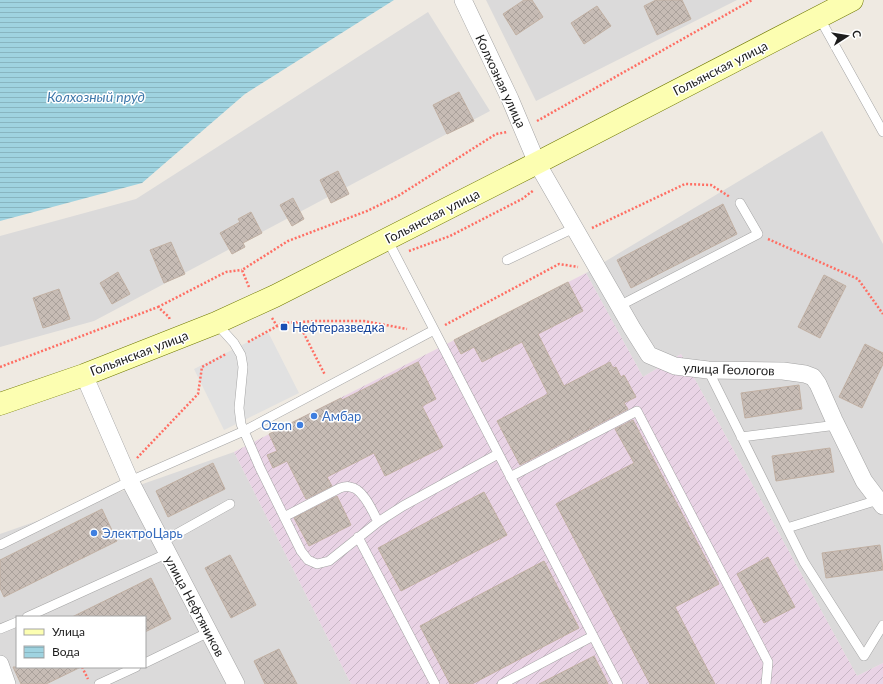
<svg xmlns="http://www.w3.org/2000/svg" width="883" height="684" font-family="Lato,sans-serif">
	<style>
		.residential { fill: #dbdada; fill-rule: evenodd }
		.industrial { fill: url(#industrial-furrows) }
		.parking { fill: #e1e1e1 }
		.water { fill: url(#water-rules) }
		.building { fill: url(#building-cross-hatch); stroke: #c1b0a3 }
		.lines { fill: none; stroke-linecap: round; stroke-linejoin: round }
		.service-casing { stroke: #a4a4a4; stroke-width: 10 }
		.minor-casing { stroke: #a4a4a4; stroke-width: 18 }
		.secondary-casing { stroke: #6f7800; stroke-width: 23 }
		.path { stroke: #ff6e63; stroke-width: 2.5; stroke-dasharray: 2 2; stroke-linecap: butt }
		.service { stroke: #fff; stroke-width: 9 }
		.minor { stroke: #fff; stroke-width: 17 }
		.secondary { stroke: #fcfeb1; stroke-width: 22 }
		.transit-dot { fill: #1a4fb4; stroke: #fff; stroke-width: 1.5 }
		.shop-dot { fill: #3f7fe0; stroke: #fff; stroke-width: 1.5 }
		.labels { text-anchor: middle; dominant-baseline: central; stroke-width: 3; stroke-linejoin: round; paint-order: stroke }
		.street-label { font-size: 13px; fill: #1d1d1d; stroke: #fff }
		.transit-label { font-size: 13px; fill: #164399; stroke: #fff; text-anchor: start }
		.shop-label { font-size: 13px; fill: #366cbe; stroke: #fff; text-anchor: start }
		.water-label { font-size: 14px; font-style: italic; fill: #4079ab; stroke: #fff }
	</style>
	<defs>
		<pattern id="industrial-furrows" width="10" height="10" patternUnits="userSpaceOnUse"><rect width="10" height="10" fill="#e9d3e5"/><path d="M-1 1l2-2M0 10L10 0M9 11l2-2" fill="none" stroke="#c7b5c4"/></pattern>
		<pattern id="water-rules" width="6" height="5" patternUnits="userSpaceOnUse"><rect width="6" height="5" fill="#9fd3e0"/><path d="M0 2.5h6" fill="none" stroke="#88b5c0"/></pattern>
		<pattern id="building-cross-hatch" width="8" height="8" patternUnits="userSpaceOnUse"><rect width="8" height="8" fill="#c7bcb5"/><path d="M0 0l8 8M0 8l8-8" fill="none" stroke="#aaa19b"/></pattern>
	</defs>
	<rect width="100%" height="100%" fill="#efeae2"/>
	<path class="residential" d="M 486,0 L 737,0 L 536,101 Z
		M 428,12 L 490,111 L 94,321 L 0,347 L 0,236 L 136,199 Z
		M 822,131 L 883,244 L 883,663 L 857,676 L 681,354 L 643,377 L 586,273 Z
		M 234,452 L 351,684 L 0,684 L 0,534 ZM 17,617 L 145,617 L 145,667 L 17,667 Z"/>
	<path class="industrial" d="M 586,273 L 643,377 L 681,354 L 857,676 L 883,663 L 883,684 L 351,684 L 234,452 Z"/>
	<path class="parking" d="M 268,332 L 299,393 L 224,430 L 194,369 Z"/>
	<path class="water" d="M 0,0 L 394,0 L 245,94 L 142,183 L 0,221 Z"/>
	<path class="building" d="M 524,0 L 532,0 L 543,17 L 516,35 L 503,14 Z
		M 656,0 L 682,0 L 691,19 L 657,35 L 644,6 Z
		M 597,6 L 611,26 L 584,44 L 571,23 Z
		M 459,92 L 474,121 L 447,134 L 433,105 Z
		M 338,171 L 349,194 L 331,203 L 320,180 Z
		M 293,198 L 304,219 L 292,226 L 280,205 Z
		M 723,204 L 737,234 L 631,288 L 617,260 Z
		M 251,212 L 262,233 L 243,243 L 245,247 L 232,254 L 220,233 L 240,222 L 238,219 Z
		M 171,242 L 185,274 L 164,283 L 150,250 Z
		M 118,272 L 130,294 L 112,304 L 100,283 Z
		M 824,275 L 846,286 L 820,338 L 798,327 Z
		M 568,282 L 583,311 L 538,334 L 564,386 L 610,362 L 613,368 L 616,367 L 621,377 L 624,375 L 636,397 L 624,403 L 628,409 L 520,465 L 497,421 L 548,394 L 522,342 L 482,362 L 474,347 L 461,354 L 454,340 Z
		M 59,289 L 70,319 L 43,328 L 33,298 Z
		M 865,344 L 883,353 L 883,364 L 862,408 L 839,397 Z
		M 418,362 L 436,399 L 422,406 L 443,447 L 385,476 L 374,453 L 327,477 L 332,486 L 306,499 L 287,461 L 273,468 L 267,455 L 277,451 L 269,434 L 341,398 L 342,400 Z
		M 799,385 L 802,409 L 745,418 L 741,393 Z
		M 633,420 L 719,584 L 675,607 L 715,684 L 650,684 L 556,504 L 634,463 L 615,429 Z
		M 830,448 L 834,472 L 776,481 L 772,456 Z
		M 213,463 L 225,489 L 168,517 L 156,491 Z
		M 484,492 L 507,535 L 401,591 L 378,548 Z
		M 337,496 L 351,525 L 309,546 L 294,518 Z
		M 102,509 L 117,541 L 4,597 L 0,588 L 0,560 Z
		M 880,545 L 883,570 L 826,578 L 822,553 Z
		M 230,555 L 256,605 L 231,618 L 205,568 Z
		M 768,557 L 795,607 L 764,623 L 737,574 Z
		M 544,561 L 579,628 L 472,684 L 450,684 L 420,626 Z
		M 151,578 L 171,619 L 145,632 L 145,617 L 72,617 Z
		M 279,649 L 297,684 L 265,684 L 254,661 Z
		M 594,656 L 608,684 L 539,684 Z
		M 13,667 L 81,667 L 46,684 L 21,684 Z"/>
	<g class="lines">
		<g class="service-casing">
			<path id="service" d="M 819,17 L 883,132
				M 387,239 L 618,684
				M 507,260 L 574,228
				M 619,306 L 758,234 L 740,203
				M 216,323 L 234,343 L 241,355 L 243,367 L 239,408 L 241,424 L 260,468 L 301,551 L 308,560 L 317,564 L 329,561 L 378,522 L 403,506 L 498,454
				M 708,370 L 804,562 L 864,656 L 883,625
				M 741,437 L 837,425
				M 510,477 L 637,411 L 768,662 L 766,684
				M 284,517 L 340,488 C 343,487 347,486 350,487 C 363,488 373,512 378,522
				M 787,528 L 878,500
				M 358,537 L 435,684
				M 162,542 L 230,504
				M 0,545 L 130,481 L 244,431 L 434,330
				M 27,617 L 168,553
				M 0,629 L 17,622
				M 145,663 L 209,632
				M 99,684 L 136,667
				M 502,684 L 593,636"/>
		</g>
		<g class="minor-casing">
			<path id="minor" d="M 463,0 L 510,99 L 537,163 L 632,328 L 649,355 L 675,366 L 708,370 L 783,371 L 805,374 L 813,377 L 818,384 L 834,420 L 864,481 L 883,506
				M 84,375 L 130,481 L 236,684
				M 0,664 L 7,684"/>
		</g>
		<g class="secondary-casing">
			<path id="secondary" d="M 0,404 L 84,375 L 216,323 L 275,296 L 537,163 L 852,0"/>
		</g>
		<path class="path" d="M 537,121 L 752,0
			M 592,228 L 685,184 L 711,185 L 730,197
			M 768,239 L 858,279 L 883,314
			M 409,251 L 450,236 L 522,199 L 534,190
			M 249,287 L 242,270 L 288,241 L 367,211 L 398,196 L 496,134 L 507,132
			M 158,307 L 226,272 L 242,270
			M 272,318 L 277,326
			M 298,322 L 325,375
			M 445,325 L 559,264 L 578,267
			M 248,342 L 283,323 L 317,321 L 364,321 L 407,329
			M 0,367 L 158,307 L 169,317 L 170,321
			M 137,458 L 198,394 L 202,367 L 226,354
			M 82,667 L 88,679"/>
		<use href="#service" class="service"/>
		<use href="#minor" class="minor"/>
		<use href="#secondary" class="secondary"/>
	</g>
	<rect class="transit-dot" x="280" y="323" width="8" height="8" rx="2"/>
	<g class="shop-dot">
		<circle cx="314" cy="416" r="4"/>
		<circle cx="300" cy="425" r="4"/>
		<circle cx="94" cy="533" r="4"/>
	</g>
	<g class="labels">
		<g class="street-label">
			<text transform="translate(720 68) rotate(-27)">Гольянская улица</text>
			<text transform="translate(501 81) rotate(65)">Колхозная улица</text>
			<text transform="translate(432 216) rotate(-27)">Гольянская улица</text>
			<text transform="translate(139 353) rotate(-21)">Гольянская улица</text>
			<text transform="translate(729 369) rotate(2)">улица Геологов</text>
			<text transform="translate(195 606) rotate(62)">улица Нефтяников</text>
		</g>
		<g class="transit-label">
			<text x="292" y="327">Нефтеразведка</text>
		</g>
		<g class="shop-label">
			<text x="322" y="416">Амбар</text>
			<text x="292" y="425" text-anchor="end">Ozon</text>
			<text x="102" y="533">ЭлектроЦарь</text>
		</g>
		<g class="water-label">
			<text x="96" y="96">Колхозный пруд</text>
		</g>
	</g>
	<rect x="16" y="616" width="130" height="52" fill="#ffffff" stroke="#a5a5a5"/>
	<rect x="24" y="629" width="20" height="6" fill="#fcfeb1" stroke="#a5a5a5"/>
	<text x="52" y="636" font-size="12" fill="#1d1d1d">Улица</text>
	<rect x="24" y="646" width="20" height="12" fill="url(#water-rules)" stroke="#a5a5a5"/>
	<text x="52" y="656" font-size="12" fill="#1d1d1d">Вода</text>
	<g transform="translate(847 36) rotate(78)" stroke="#ffffff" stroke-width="3" paint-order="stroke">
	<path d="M0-3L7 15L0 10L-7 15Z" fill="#1d1d1d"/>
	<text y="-6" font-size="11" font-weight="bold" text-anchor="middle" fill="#1d1d1d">С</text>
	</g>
</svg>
